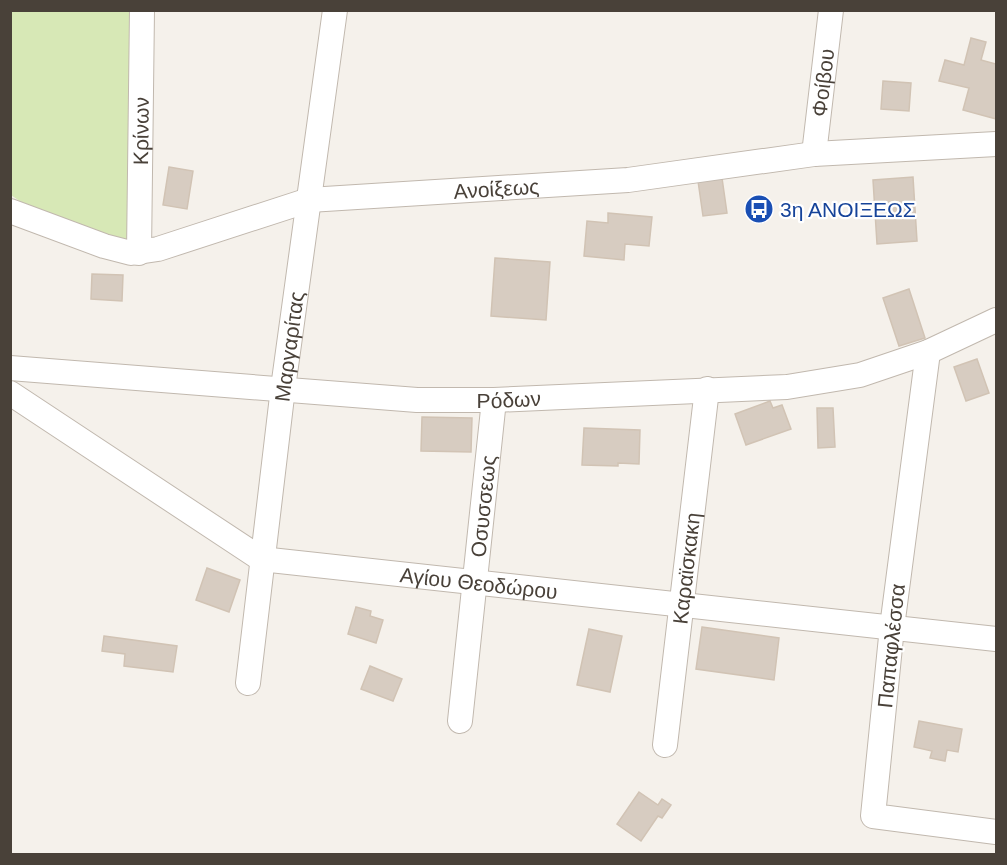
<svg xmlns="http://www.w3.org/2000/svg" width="1007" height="865" font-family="Arial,sans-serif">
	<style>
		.green { fill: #d7e8b6 }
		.building { fill: #d7ccc1; stroke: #d1c3b4; stroke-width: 1.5 }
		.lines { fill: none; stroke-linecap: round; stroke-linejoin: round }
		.minor-casing { stroke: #c1b8ae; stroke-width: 26 }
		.minor { stroke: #fff; stroke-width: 24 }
		.labels { text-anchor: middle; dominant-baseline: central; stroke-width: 4.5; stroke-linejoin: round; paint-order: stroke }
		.street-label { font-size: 21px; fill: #494139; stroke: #fff }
		.transit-label { font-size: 21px; fill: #164399; stroke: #fff; text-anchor: start }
	</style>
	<rect width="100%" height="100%" fill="#f5f1eb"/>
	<path class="green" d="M 10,11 L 132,11 L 130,241 C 91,232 42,219 11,195 Z"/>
	<path class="building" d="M 971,38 L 986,42 L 981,60 L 996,64 L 996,119 L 963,110 L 969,88 L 939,81 L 945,60 L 964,65 Z
		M 883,81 L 911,83 L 909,111 L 881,109 Z
		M 169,167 L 193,171 L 187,209 L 163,205 Z
		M 913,177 L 917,241 L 877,244 L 873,180 Z
		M 722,178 L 727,213 L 703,216 L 698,181 Z
		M 608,213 L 652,217 L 649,246 L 625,244 L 624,260 L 584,256 L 587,221 L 608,223 Z
		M 495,258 L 550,262 L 546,320 L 491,316 Z
		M 92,274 L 123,275 L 122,301 L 91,299 Z
		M 909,289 L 925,338 L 899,346 L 883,298 Z
		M 977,359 L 989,393 L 966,401 L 954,367 Z
		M 770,401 L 773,408 L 782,405 L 791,429 L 746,445 L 735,414 Z
		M 817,408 L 833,408 L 835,447 L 818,448 Z
		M 422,417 L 472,418 L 471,452 L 421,451 Z
		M 584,428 L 640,430 L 639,464 L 618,463 L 618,466 L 582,465 Z
		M 207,568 L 240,580 L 229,612 L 196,600 Z
		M 356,607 L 371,611 L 370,616 L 383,620 L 376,643 L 348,634 Z
		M 702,627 L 779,638 L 774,680 L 696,669 Z
		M 589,629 L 622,636 L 610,692 L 577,685 Z
		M 104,636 L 177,646 L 173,672 L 124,666 L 125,654 L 102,651 Z
		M 370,666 L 402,679 L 393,701 L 361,689 Z
		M 919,721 L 962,729 L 958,752 L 947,750 L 945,761 L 930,758 L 932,751 L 914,747 Z
		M 639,792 L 658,805 L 662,799 L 671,805 L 662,818 L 658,816 L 641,841 L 617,824 Z"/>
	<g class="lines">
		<g class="minor-casing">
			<g id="minor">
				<path id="s1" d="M 814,154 L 831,10"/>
				<path id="s2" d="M 10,211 L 104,246 L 131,253 L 158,249 L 309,200 L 628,180 L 814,154 L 996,144"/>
				<path id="s3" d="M 139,253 L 142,10"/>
				<path d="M 928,352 L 892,627 L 873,816 L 996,832"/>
				<path id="s4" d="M 10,368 L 417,400 L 494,400 L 787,387 L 860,375 L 928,352 L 996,320"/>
				<path id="s5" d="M 10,393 L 261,559 L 996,639"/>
				<path id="s6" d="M 248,683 L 283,388 L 335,10"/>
				<path id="s7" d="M 460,721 L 494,400"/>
				<path id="s8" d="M 665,745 L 707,389"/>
			</g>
		</g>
		<use href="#minor" class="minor"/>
	</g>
	<defs>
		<g id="bus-disc" transform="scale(1.5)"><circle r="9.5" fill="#1a4fb4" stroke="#fff"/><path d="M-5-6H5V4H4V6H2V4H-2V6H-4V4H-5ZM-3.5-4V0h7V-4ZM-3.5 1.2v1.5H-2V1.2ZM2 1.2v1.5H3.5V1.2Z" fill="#fff"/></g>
	</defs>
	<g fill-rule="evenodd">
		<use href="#bus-disc" x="759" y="209"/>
	</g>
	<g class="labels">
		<g class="street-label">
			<text stroke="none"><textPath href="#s1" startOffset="72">Φοίβου</textPath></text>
			<text stroke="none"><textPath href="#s3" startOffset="122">Κρίνων</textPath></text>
			<text stroke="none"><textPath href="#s2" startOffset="502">Ανοίξεως</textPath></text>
			<text stroke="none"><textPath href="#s6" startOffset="339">Μαργαρίτας</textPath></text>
			<text stroke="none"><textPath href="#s4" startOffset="500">Ρόδων</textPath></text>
			<text stroke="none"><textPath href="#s7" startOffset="216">Οσυσσεως</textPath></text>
			<text stroke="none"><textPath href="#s8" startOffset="178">Καραϊσκακη</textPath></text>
			<text stroke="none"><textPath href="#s5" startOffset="520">Αγίου Θεοδώρου</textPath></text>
			<text transform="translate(891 646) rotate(-84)">Παπαφλέσσα</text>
		</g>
		<g class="transit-label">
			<text x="780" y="209">3η ΑΝΟΙΞΕΩΣ</text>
		</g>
	</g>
	<rect width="1007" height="865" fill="none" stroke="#494139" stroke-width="24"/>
</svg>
